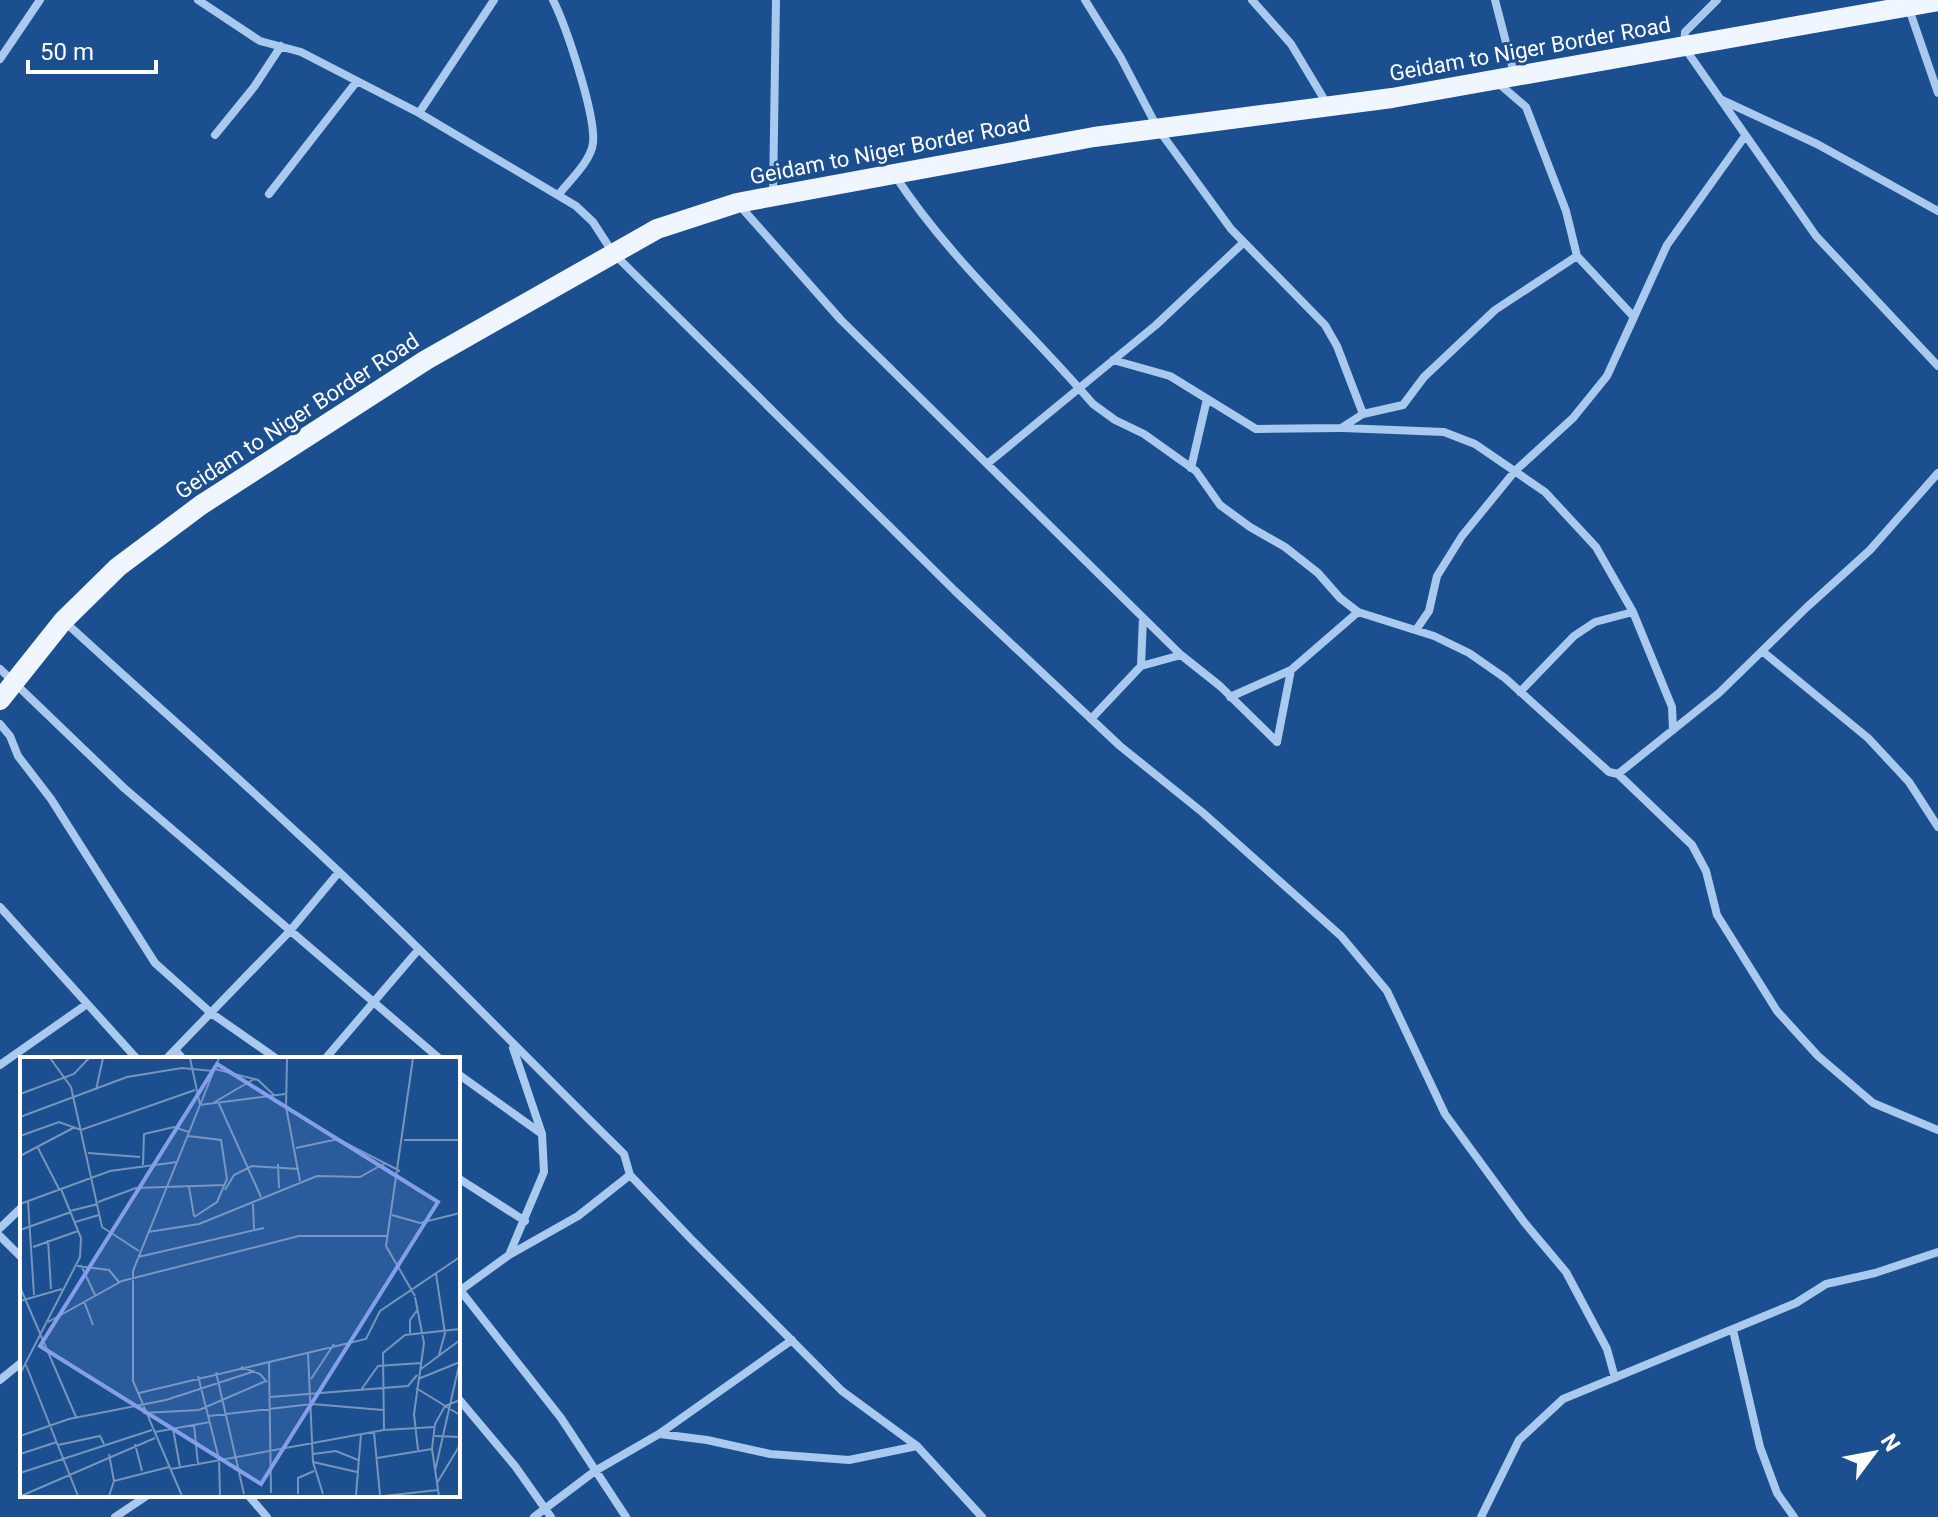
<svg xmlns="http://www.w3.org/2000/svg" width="1938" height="1517" font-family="Roboto,sans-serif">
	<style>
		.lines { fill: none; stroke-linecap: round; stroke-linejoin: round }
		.street { stroke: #a9c9ee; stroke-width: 8 }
		.primary { stroke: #f0f6ff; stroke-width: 20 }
		.labels { text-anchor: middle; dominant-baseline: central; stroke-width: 6; stroke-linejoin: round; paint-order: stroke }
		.street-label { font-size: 22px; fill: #fff; stroke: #1b4f8f }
		.inset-road { fill: none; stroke: #7695bc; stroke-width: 2 }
		.view { fill: #839eea; fill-opacity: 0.15; stroke: #839eea; stroke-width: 4 }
		.inset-edge { fill: none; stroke: #fff; stroke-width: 4 }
	</style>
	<rect width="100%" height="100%" fill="#1b4f8f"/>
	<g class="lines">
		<path class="street" d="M 198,0 L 260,41 L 301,52 L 419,113 L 576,206 L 593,222 L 613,253 L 955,591 L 1120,746 L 1202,812 L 1341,936 L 1387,991 L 1445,1114 L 1524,1222 L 1566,1272 L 1607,1349 L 1615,1378
			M 553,0 C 566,26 596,115 593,143 C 591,161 570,180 559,194
			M 1085,0 L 1121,58 L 1158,129 L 1231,229 L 1325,325 L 1337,346 L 1363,414
			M 1252,0 L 1291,44 L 1327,104
			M 1495,0 L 1515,77
			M 1717,0 L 1685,32 L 1684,47 L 1816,236 L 1938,366
			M 1908,6 L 1938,93
			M 0,59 L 40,0
			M 1722,100 L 1817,144 L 1938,211
			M 419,113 L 494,0
			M 215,135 L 254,87 L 281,46
			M 894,174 C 949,259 1028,328 1093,404 L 1115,420 L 1144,434 L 1196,471 L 1220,505 L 1250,527 L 1285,547 L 1318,573 L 1340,598 L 1358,612 L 1434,636 L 1469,653 L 1505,678 L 1609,772 L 1618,774 L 1692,845 L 1706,871 L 1717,915 L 1777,1011 L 1818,1056 L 1873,1103 L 1938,1130
			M 269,194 L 357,81
			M 773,195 L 776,0
			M 740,206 L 841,320 L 1181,655 L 1220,686 L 1277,742
			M 1577,256 L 1633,316
			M 1113,360 L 1170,376 L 1256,429 L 1341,428 L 1363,414 L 1403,405 L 1424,377 L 1495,310 L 1577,256 L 1566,211 L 1526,107 L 1498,83
			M 1343,428 L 1444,432 L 1475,444 L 1545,492 L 1596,547 L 1633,612 L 1672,707 L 1673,730
			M 987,464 L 1156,325 L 1243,243
			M 1191,468 L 1207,399
			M 64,621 C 140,691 218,759 294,830 C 408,934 514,1046 624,1154 L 630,1175 L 691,1239 L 842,1391 L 917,1446 L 982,1517
			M 1416,630 L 1429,611 L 1437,576 L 1462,536 L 1515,471 L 1573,418 L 1607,376 L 1667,245 L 1745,136
			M 1762,651 L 1868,738 L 1909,782 L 1938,827
			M 1141,666 L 1143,618
			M 0,669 L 124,788 L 440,1059
			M 1520,692 L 1574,636 L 1595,622 L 1633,612
			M 1230,697 L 1291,670 L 1358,612
			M 1091,719 L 1141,666 L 1181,655
			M 0,724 L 10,736 L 18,756 L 51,799 L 155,963 L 211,1013 L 277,1059
			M 1277,742 L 1291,670
			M 1618,774 L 1719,693 L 1806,608 L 1870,550 L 1938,473
			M 0,907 L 137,1059
			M 175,1050 L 183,1059
			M 166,1059 L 289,932 L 339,872
			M 325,1059 L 419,949
			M 0,1065 L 87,1004
			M 458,1074 L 542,1134
			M 458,1178 L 525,1221
			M 0,1228 L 22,1207
			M 0,1236 L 22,1258
			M 509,1255 L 544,1172 L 542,1134 L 513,1048
			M 460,1290 L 561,1418 L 626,1517
			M 458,1292 L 509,1255 L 578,1216 L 630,1175
			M 1733,1330 L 1760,1447 L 1777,1493 L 1794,1517
			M 0,1380 L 22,1362
			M 458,1398 L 515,1466 L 551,1517
			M 660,1434 L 707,1440 L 770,1454 L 849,1460 L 917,1446
			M 248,1495 L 267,1517
			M 115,1517 L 148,1495
			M 534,1517 L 595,1471 L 659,1434 L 792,1340
			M 1481,1517 L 1519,1440 L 1563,1399 L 1796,1303 L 1826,1284 L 1875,1273 L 1938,1252"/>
		<path class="primary" d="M 0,700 L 63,621 L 118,567 L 201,505 L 426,360 L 657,229 L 737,203 L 1094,137 L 1392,98 L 1938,1"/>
	</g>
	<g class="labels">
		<g class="street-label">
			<text transform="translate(1530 49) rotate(-10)">Geidam to Niger Border Road</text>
			<text transform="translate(890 150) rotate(-11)">Geidam to Niger Border Road</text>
			<text transform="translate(297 416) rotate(-33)">Geidam to Niger Border Road</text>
		</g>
	</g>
	<g transform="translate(20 1057)">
		<rect width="440" height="440" fill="#1b4f8f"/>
		<path class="inset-road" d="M 30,1 L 51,30 L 82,170 L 119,194M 170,1 L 180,48 L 265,37M 267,1 L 266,50 L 280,124M 393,1 L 366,189 L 395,239M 195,12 L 238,23 L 255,39M 76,33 L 83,1M 0,37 L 54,17 L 69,1M 193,46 L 234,22M 199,47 L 241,140M 0,60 L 107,20 L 162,11 L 193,14M 0,79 L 39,65 L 61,73 L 175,33M 168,79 L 201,83 L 207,122 L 197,145 L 174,160M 384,83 L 440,83M 18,91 L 39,132M 276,91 L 318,82 L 380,114M 68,96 L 120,100M 0,99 L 55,70M 258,107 L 259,131M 123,108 L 124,77 L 154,70 L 169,75M 169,130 L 174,159M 205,133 L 214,118 L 232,109 L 279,112M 8,144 L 14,238M 78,145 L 116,131 L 204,128M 0,147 L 90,114 L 157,105M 233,147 L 234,172M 50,154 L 78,147M 372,158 L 400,166 L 440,156M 55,165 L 79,158M 0,173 L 51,155M 128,175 L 179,167 L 297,119 L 340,120 L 365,106M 28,183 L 31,232M 13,190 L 58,174M 118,200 L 244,171M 61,208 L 75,238M 57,209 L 89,213 L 99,225M 416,217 L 425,276 L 419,298M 0,230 L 56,360M 395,240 L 404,286 L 394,357 L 398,393M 0,244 L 42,232M 64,244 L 73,268M 28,265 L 102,224 L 279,179 L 368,179M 390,276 L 390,263 L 398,252M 288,296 L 293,405 L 303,437M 249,305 L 251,436M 6,308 L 58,439M 221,310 L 240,317 L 247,325M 401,312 L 440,283M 196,315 L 224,437M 0,317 L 60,200 L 61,181 L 41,132M 178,319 L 199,402 L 200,438M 291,322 L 314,287M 398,322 L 440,305M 396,331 L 440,358M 341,333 L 358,309 L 401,306M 119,336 L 346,282 L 360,254 L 440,200M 250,340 L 388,329 L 397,318M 123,356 L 179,353 L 246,324M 189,359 L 292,347 L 363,353M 174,368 L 178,407M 415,370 L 364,373 L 363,296 L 385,278 L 440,272M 153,372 L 160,410M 135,375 L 190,365M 354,375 L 360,438M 0,379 L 49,362 L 146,343 L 235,314M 415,379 L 440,380M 115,387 L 122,414M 38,388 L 80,379 L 84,387M 0,397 L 37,385M 89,397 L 94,424 L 89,439M 293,397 L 316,394 L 338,403M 357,401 L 412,392M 293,405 L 337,415M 151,412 L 364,373M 415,414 L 440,304M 0,416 L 132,373M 94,424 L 149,410M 417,426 L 440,388M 278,437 L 278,421 L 294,414M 336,438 L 341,377M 1,439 L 135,381M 162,439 L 113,324 L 113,214 L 199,1M 176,439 L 364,439 L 418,433M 419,439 L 412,392 L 415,367 L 425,349 L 440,343"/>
		<path class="view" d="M 197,7 L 418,145 L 241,427 L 20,289 Z"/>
		<rect width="440" height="440" class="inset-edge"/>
	</g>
	<g transform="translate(1874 1453) rotate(58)" stroke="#1b4f8f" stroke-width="6" paint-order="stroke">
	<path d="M0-6L14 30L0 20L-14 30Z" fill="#ffffff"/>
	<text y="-12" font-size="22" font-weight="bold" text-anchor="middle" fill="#ffffff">N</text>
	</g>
	<path d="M28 60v12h128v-12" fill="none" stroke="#ffffff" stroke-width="4"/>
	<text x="40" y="60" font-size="24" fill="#ffffff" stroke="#1b4f8f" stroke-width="6" paint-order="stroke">50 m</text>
</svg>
